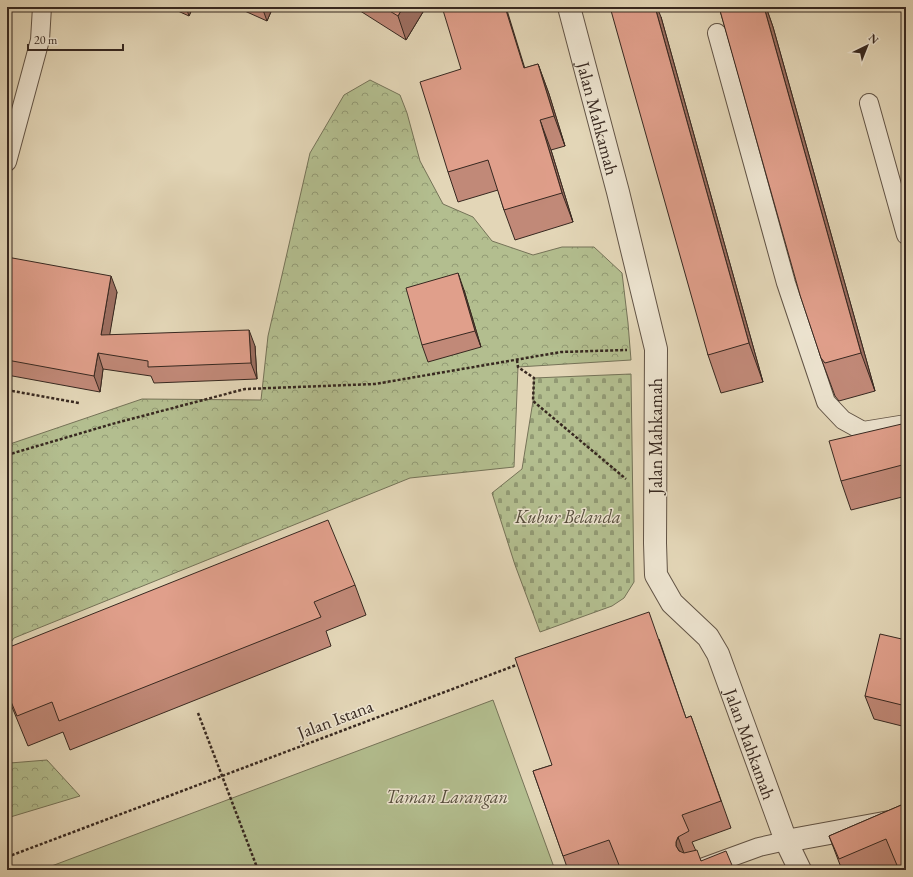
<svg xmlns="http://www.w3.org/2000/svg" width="913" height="877" font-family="'EB Garamond',serif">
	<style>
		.forest { fill: url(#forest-crowns); stroke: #757358 }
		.cemetery { fill: url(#cemetery-stones); stroke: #757358 }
		.park { fill: #b3be8f; stroke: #757358 }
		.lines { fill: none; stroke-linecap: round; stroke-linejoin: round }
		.service-casing { stroke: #625446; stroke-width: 20 }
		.minor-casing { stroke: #625446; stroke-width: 24 }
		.path { stroke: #372820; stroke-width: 2.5; stroke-dasharray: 3 2; stroke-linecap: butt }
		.service { stroke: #ede4d0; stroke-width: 18 }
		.minor { stroke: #ede4d0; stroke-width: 22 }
		.wall { fill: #c18978; stroke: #372820 }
		.shaded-wall { fill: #9d6f61; stroke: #372820 }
		.building { fill: #e09f8b; stroke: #372820 }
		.labels { text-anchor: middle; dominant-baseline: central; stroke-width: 3; stroke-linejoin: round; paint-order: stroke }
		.street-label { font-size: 18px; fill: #372820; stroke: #ede4d0 }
		.park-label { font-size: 18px; font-style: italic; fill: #564e3c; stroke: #ede4d0 }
	</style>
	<defs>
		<pattern id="forest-crowns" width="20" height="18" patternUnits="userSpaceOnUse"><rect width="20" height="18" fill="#b3be8f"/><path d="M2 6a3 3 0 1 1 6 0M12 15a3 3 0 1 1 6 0" fill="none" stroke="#929a74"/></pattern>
		<pattern id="cemetery-stones" width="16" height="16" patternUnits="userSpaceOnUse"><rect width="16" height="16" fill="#b3be8f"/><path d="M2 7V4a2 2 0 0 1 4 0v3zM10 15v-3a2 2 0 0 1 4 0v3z" fill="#929a74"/></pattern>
	</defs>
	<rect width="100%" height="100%" fill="#e3d6b7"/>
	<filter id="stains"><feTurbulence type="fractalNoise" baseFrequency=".005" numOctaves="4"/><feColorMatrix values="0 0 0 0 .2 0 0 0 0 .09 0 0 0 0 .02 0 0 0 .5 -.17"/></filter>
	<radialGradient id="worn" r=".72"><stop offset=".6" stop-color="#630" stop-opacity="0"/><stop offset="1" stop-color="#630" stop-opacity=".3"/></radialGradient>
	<path class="forest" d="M 370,80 L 400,95 L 407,113 L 420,161 L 443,204 L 473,217 L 492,241 L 533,255 L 562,247 L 594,247 L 622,273 L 628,323 L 631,360 L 518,367 L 514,467 L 410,478 L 14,638 L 7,648 L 7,445 L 142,399 L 261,400 L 268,336 L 310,153 L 344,95 Z
		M 7,757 L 10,763 L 47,760 L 80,796 L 7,818 Z"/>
	<path class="cemetery" d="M 631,374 L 634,582 L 624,598 L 612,606 L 540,632 L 515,565 L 492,493 L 522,469 L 533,401 L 534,378 Z"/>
	<path class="park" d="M 493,700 L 555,870 L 41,870 Z"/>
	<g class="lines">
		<g class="service-casing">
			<path id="service" d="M 717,33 L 786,283 L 826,402 L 843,420 L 863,431 L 906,424
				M 869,103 L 906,235
				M 7,162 L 40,40 L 42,7
				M 696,870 L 759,847 L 786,841"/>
		</g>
		<g class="minor-casing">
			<g id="minor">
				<path id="s1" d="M 569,7 L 618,192 L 656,349 L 655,543 L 656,575 L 672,603 L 708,637 L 718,654 L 786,841 L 800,870"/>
				<path d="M 786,841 L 906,819"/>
			</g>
		</g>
		<path class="path" d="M 517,360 L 518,367 L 534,378 L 533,401 L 626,479
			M 7,390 L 79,403
			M 7,455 L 112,424 L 245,389 L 375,384 L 561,352 L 627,350
			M 198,713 L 258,870
			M 7,857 L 519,664"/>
		<use href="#service" class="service"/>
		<use href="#minor" class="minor"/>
	</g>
	<path class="wall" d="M 169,7 L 193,7 L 189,16 Z
		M 238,7 L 273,7 L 267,21 L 238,8 Z
		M 354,7 L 426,7 L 406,40 Z
		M 719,7 L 766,7 L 773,27 L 875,391 L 839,401 L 835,396 L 821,358 Z
		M 661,17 L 763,382 L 721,393 L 708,355 Z
		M 538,64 L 549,94 L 565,146 L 551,150 L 573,222 L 515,240 L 504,210 L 498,190 L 458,202 L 448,172 L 525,68 Z
		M 7,257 L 117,292 L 109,335 L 255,346 L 257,379 L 154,383 L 151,376 L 103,369 L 100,392 L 7,375 Z
		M 464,290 L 481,347 L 428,362 L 422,345 Z
		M 906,423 L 906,496 L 851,510 L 841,481 Z
		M 355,585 L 366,615 L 326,631 L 331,646 L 70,750 L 63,732 L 28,746 L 7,695 L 7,648 Z
		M 659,639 L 686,718 L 691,716 L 731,828 L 692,842 L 696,851 L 701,861 L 734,870 L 620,870 L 619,867 L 611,870 L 568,870 L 533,771 L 552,765 Z
		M 906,640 L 906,727 L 874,719 L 865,696 Z
		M 906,803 L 906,870 L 842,870 L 829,836 Z"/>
	<path class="shaded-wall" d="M 186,7 L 193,7 L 189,16 Z
		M 262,7 L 273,7 L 267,21 Z
		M 403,7 L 426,7 L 406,40 L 398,16 Z
		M 505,7 L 506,7 L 534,98 L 524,68 Z
		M 655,7 L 657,7 L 661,17 L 763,382 L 749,343 Z
		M 764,7 L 766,7 L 773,27 L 875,391 L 861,353 Z
		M 538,64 L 549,94 L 565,146 L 554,116 Z
		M 540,120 L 551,150 L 573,222 L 562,193 Z
		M 458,273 L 464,290 L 481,347 L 475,331 Z
		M 111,276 L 117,292 L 107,351 L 101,335 Z
		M 249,330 L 255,346 L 257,379 L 251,363 Z
		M 98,353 L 103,369 L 100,392 L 94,376 Z
		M 678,837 L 688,864 L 676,846 L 676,842 Z"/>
	<path class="building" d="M 383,7 L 403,7 L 398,16 Z
		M 442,7 L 505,7 L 524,68 L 538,64 L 554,116 L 540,120 L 562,193 L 504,210 L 488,160 L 448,172 L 420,82 L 461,69 Z
		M 610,7 L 655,7 L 749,343 L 708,355 Z
		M 719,7 L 764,7 L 861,353 L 825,363 L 821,358 L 800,295 Z
		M 7,257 L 111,276 L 101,335 L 249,330 L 251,363 L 148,367 L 148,361 L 98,353 L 94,376 L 7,360 Z
		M 458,273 L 475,331 L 422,345 L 406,288 Z
		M 906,423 L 906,464 L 841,481 L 829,441 Z
		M 328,520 L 355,585 L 314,602 L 321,617 L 59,721 L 52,702 L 17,716 L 7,692 L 7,648 Z
		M 906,531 L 906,546 L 902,532 Z
		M 649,612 L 686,718 L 691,716 L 721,801 L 682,815 L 689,831 L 678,837 L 676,842 L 676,846 L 679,851 L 684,853 L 697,850 L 701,861 L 726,851 L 734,870 L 621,870 L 609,840 L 563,856 L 533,771 L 552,765 L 515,658 Z
		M 880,634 L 906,640 L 906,706 L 865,696 Z
		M 906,803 L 906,870 L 899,870 L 886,839 L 839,859 L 829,836 Z"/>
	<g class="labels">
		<g class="street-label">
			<text stroke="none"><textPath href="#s1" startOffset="115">Jalan Mahkamah</textPath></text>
			<text transform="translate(655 436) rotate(-90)">Jalan Mahkamah</text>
			<text transform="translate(335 719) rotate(-21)">Jalan Istana</text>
			<text stroke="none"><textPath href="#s1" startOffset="776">Jalan Mahkamah</textPath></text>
		</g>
		<g class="park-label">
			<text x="568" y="516">Kubur Belanda</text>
			<text x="447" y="796">Taman Larangan</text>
		</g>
	</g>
	<rect width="913" height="877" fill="none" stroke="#e3d6b7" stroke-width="24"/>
	<rect x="8" y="8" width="897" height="861" fill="none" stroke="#372820" stroke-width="2"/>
	<rect x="12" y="12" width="889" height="853" fill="none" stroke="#372820"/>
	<g transform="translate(867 46) rotate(43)" stroke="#ede4d0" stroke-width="3" paint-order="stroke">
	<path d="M0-3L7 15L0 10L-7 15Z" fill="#372820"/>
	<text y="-6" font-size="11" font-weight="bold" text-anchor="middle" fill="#372820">N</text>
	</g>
	<path d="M28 44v6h95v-6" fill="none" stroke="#372820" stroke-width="2"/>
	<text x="34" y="44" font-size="12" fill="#372820" stroke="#ede4d0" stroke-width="3" paint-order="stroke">20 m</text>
	<rect width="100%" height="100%" filter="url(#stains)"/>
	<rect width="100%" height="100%" fill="url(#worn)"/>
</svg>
